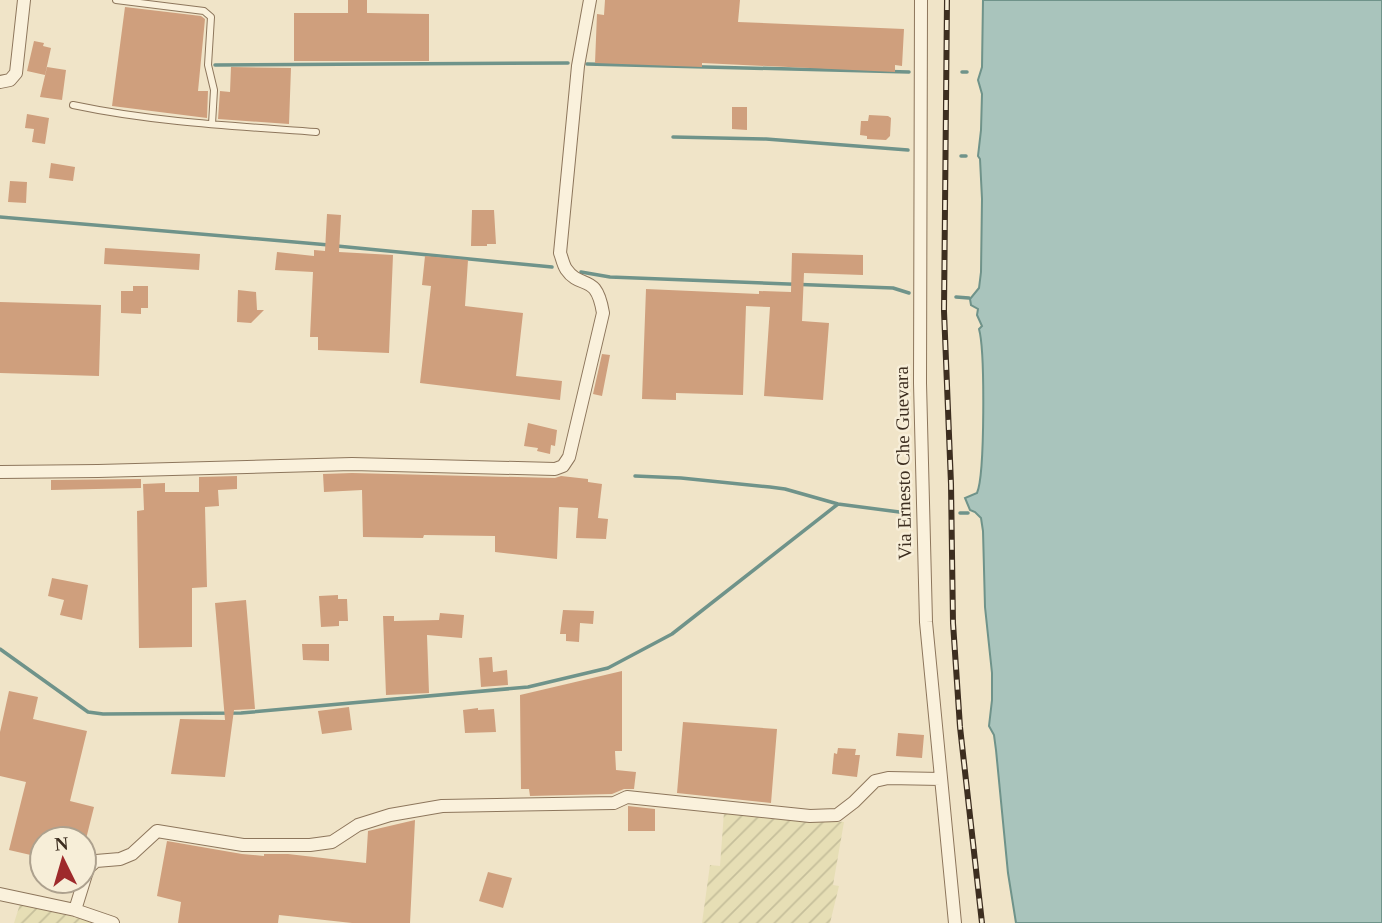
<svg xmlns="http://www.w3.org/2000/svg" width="1382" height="923" font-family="Georgia,serif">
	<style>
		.farmland { fill: url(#farmland-furrows) }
		.water { fill: #a9c4bc; stroke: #6f938a; stroke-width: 2 }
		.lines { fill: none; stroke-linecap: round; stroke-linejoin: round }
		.stream { stroke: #6f938a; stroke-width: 3.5 }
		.building { fill: #cf9f7d }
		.lane-casing { stroke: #8d765c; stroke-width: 8 }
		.street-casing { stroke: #8d765c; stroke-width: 14 }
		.lane { stroke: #faf1dc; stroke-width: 6 }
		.street { stroke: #faf1dc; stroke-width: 12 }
		.rail-casing { stroke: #3d2e20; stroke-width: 6 }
		.rail { stroke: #f7eed8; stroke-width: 3.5; stroke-dasharray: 10; stroke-linecap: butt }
		.labels { text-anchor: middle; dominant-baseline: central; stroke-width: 5; stroke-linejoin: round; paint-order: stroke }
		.street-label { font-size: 19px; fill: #3d2e20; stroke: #f7eed8 }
	</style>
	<defs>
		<pattern id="farmland-furrows" width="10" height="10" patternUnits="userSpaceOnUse" patternTransform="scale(1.75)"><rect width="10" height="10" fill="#e6deb5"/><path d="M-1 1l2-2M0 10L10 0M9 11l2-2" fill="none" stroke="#c6bf9b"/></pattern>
	</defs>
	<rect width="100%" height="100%" fill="#f0e4c8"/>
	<path class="farmland" d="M 724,812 L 844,822 L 833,885 L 839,886 L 830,923 L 702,923 L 710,865 L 720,866 Z
		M 20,904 L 98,923 L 14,923 Z"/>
	<path class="water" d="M 983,0 L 1382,0 L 1382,923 L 1016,923 L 1008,873 L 996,750 L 994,735 L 989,726 L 992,700 L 992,673 L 985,607 L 983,531 L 981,518 L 975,512 L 970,510 L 965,498 L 977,493 C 985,475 985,350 979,329 L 982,326 L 977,315 L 978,309 L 971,305 L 970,299 L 979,288 L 981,272 L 982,199 L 980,159 L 978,156 L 981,130 L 982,94 L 978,80 L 982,67 Z"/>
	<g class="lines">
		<path class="stream" d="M 587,64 L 909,72
			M 215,65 L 568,63
			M 962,72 L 967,72
			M 673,137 L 766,139 L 908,150
			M 961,156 L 966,156
			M 0,217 L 329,245
			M 337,246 L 552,267
			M 581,272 L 610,277 L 893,288 L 909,293
			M 956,297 L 969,298
			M 635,476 L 681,478 L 770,487 L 785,489 L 838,504 L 907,513
			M 960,513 L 968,513
			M 0,649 L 88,712 L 103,714 L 241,713 L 528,687 L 608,668 L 672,634 L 838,504"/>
	</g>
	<path class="building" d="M 348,0 L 367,0 L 367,13 L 429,14 L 429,61 L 294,61 L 294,13 L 348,13 Z
		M 605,0 L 740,0 L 738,22 L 904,29 L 902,66 L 895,65 L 895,72 L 702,63 L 702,67 L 595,63 L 597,14 L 604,15 Z
		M 125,7 L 201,16 L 205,19 L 198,91 L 208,91 L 207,118 L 112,106 Z
		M 34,41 L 44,43 L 43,46 L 51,48 L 45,75 L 27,71 Z
		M 47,67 L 66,70 L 62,100 L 40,97 Z
		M 231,67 L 291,68 L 289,124 L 218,119 L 220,91 L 230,92 Z
		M 732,107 L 747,107 L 747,130 L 732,129 Z
		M 27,114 L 49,118 L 45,144 L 32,142 L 34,129 L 25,128 Z
		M 869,115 L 888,116 L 891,118 L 890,136 L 886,140 L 867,139 L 867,136 L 860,135 L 861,121 L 868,121 Z
		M 51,163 L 75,167 L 73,181 L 49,178 Z
		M 10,181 L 27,182 L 26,203 L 8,202 Z
		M 472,210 L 494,210 L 496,244 L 487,244 L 487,246 L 471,246 Z
		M 327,214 L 341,215 L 339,252 L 393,255 L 389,353 L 318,350 L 318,337 L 310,337 L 313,272 L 275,270 L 277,252 L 314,256 L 314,250 L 325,251 Z
		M 105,248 L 200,254 L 199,270 L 104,264 Z
		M 792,253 L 863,255 L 863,275 L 804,273 L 802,321 L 829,323 L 823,400 L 764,396 L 770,307 L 746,306 L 743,395 L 676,393 L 676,400 L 642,399 L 646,289 L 759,294 L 759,291 L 791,292 Z
		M 425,256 L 468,260 L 465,306 L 523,313 L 516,376 L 562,381 L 560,400 L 420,383 L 431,286 L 422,285 Z
		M 133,286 L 148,286 L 148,308 L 141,308 L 141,314 L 121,313 L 121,291 L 133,291 Z
		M 238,290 L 256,292 L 257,310 L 264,310 L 251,323 L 237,322 Z
		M 0,302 L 101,305 L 99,376 L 0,373 Z
		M 602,354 L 610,355 L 602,396 L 593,394 Z
		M 528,423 L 557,430 L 555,446 L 551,445 L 550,454 L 537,451 L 538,448 L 524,446 Z
		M 352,473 L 555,478 L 561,476 L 588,479 L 588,482 L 602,484 L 598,518 L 608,519 L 606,539 L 576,538 L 578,508 L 559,507 L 557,559 L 495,552 L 495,536 L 424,535 L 423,538 L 363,537 L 362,490 L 324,492 L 323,474 Z
		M 237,476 L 237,489 L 218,490 L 219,506 L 205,507 L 207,587 L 192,588 L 192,647 L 139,648 L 137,511 L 144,510 L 143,484 L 165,483 L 165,492 L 199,492 L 199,477 Z
		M 141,479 L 141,488 L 51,490 L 51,480 Z
		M 52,578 L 88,585 L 82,620 L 60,615 L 64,600 L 48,596 Z
		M 338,595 L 338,599 L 347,599 L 348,621 L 339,621 L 339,626 L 321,627 L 319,596 Z
		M 246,600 L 255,709 L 234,710 L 225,777 L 171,774 L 180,719 L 225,720 L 215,603 Z
		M 563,610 L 594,611 L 593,624 L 580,623 L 579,642 L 566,641 L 566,634 L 560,634 Z
		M 440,613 L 464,615 L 462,638 L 427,635 L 429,693 L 386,695 L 383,616 L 394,616 L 394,621 L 439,620 Z
		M 302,644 L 329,644 L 329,661 L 303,660 Z
		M 492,657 L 493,672 L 507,670 L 508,685 L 481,687 L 479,658 Z
		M 622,671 L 622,751 L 615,751 L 616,770 L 636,772 L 634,789 L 624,789 L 612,794 L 530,796 L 529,789 L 521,789 L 520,695 Z
		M 9,691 L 38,697 L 33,719 L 87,731 L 70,801 L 94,807 L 86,839 L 42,839 L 42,845 L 38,844 L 35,856 L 9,850 L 26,782 L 0,776 L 0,732 Z
		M 349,707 L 352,730 L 322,734 L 318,711 Z
		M 478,708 L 478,710 L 494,709 L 496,732 L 465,733 L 463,710 Z
		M 683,722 L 777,729 L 771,803 L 677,793 Z
		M 898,733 L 924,735 L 922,758 L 896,756 Z
		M 838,748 L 856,749 L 855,755 L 860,755 L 857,777 L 832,774 L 834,753 L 837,754 Z
		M 628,806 L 655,809 L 655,831 L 628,831 Z
		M 415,820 L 410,923 L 352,923 L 279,915 L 278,923 L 178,923 L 181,902 L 157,896 L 167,841 L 242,854 L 264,856 L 264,854 L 288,854 L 366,863 L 368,831 Z
		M 488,872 L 512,878 L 503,908 L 479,901 Z"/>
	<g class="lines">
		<g class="lane-casing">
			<path id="lane" d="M 116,0 L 204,11 L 211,17 L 208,65 L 214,90 L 212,124
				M 73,105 C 153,122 235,126 316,132"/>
		</g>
		<g class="street-casing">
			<path id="street" d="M 921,0 L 920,383 L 926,622 L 955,923
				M 0,82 L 10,80 L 16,73 L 24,0
				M 0,472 L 98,471 L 352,464 L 555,469 L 563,466 L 569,457 L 603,313 C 596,271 581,291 566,269 C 563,264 562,258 560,253 L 578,66 L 590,0
				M 0,894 L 75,910 L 113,923
				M 75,910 L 88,868 L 96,861 L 120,859 L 132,854 L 157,831 L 243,845 L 310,845 L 332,842 L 358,825 L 390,815 L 442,806 L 614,803 L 627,797 L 810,816 L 837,815 L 854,802 L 875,781 L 888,778 L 941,779"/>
		</g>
		<use href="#lane" class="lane"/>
		<use href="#street" class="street"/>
		<g class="rail-casing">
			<path id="rail" d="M 947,0 L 944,311 L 951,484 L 953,623 L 960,727 L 982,923"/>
		</g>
		<use href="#rail" class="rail"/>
	</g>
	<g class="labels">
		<g class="street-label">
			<text transform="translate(903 463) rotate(-91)">Via Ernesto Che Guevara</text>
		</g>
	</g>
	<g transform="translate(63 860) rotate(355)"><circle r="33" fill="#f7eed8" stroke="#ada18e" stroke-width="2"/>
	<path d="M0-5L12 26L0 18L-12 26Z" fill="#9e2a2b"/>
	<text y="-10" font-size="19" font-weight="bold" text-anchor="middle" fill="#3d2e20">N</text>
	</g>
</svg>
